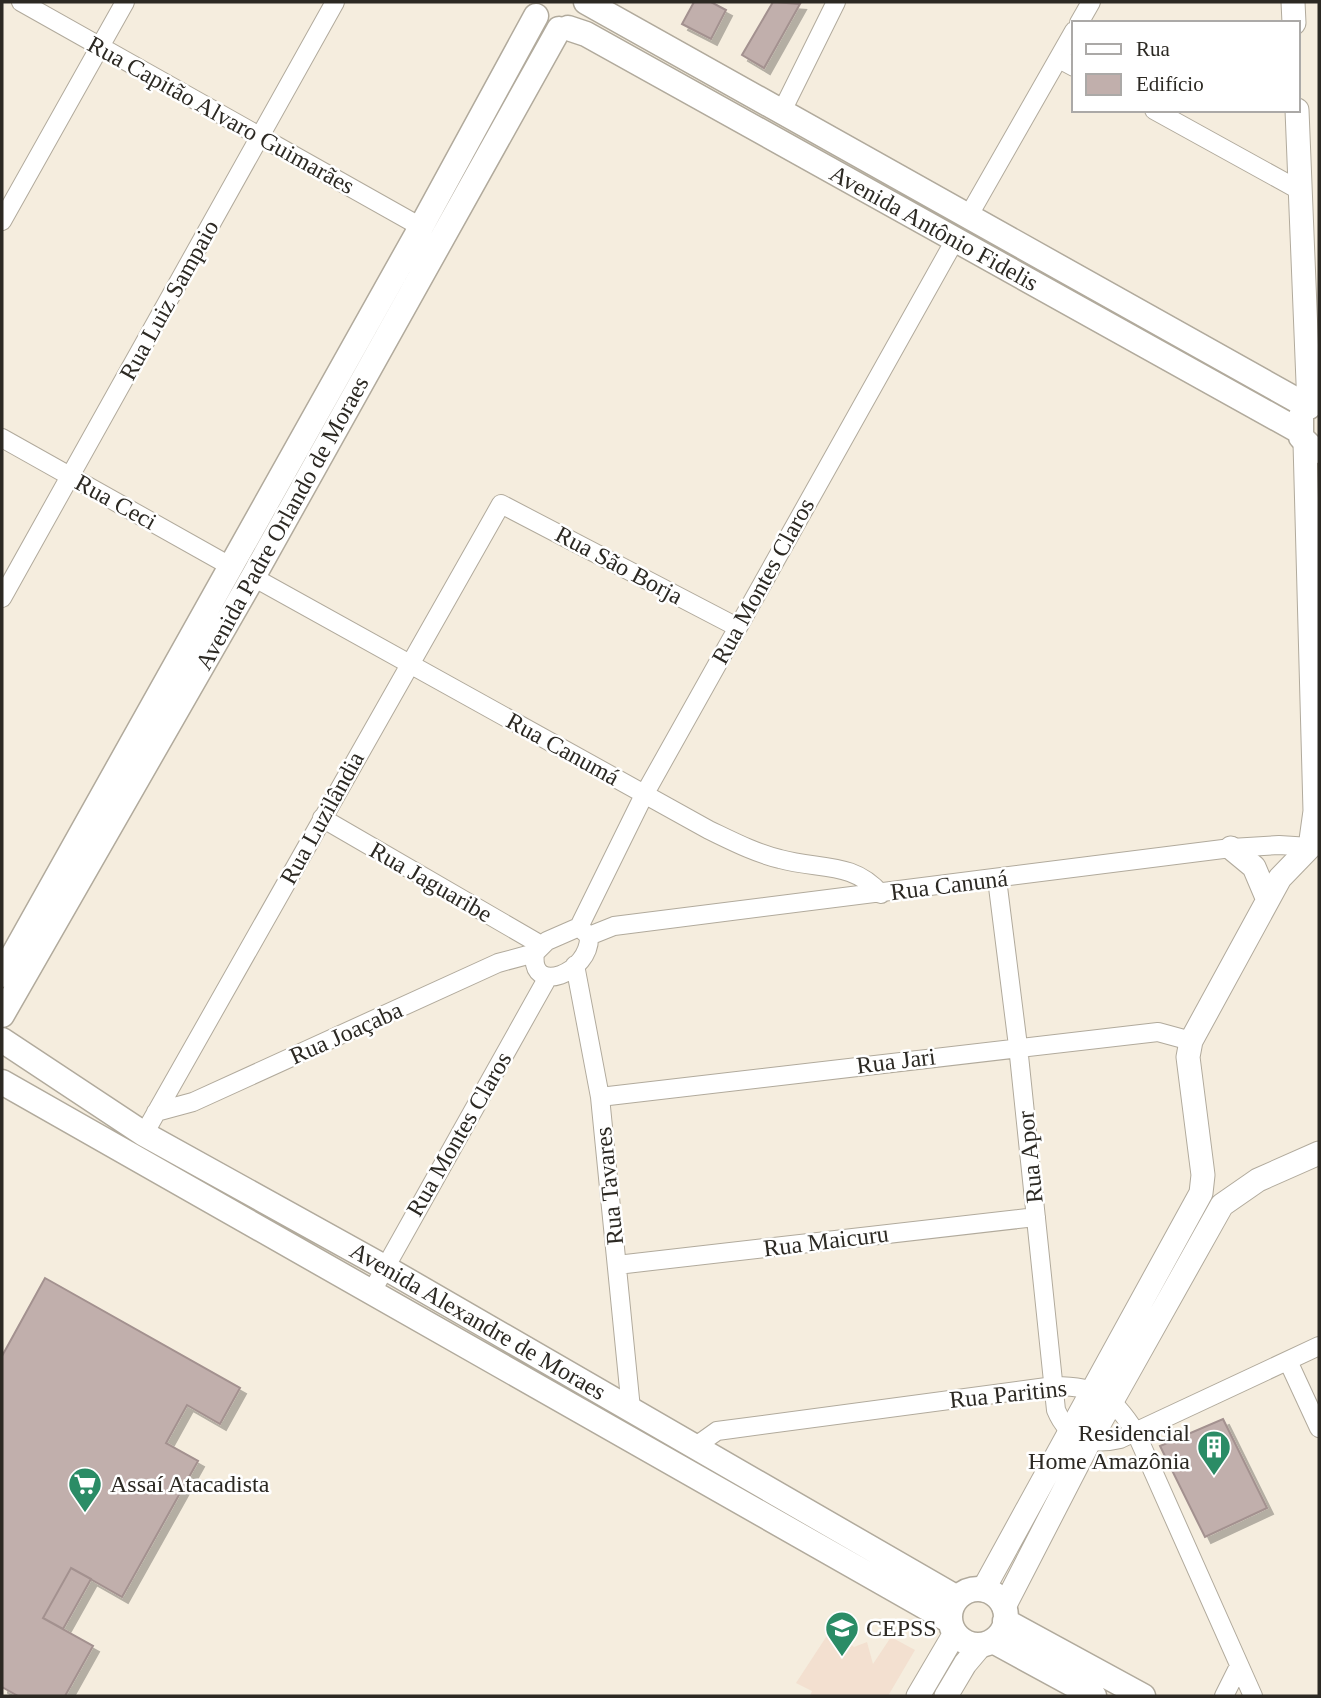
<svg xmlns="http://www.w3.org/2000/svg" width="1321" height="1698" font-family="Georgia,serif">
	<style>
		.education { fill: #f3e0d0 }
		.building { fill: #c1afac; stroke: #a3918f; stroke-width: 2; filter: url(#shadow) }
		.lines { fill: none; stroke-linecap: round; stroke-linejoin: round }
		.minor-casing { stroke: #b1aa9c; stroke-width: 20 }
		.tertiary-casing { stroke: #b1aa9c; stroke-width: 25 }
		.secondary-casing { stroke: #b1aa9c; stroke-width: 27 }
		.minor { stroke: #fff; stroke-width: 18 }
		.tertiary { stroke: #fff; stroke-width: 23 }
		.secondary { stroke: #fff; stroke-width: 24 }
		.labels { text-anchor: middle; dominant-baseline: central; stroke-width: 5; stroke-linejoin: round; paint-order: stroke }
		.street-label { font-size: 24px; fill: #2c2923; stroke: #fff }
		.poi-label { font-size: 24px; fill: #2c2923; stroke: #fff; text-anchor: start }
	</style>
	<defs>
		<filter id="shadow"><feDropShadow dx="6" dy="6" stdDeviation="0" flood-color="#0004"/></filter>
	</defs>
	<rect width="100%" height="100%" fill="#f5edde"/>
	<path class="education" d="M 832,1628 L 854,1647 L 867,1642 L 873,1664 L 891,1637 L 915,1650 L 888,1696 L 810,1696 L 812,1691 L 796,1683 Z"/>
	<path class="building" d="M 694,2 L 711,2 L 726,10 L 711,39 L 682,24 Z
		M 773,2 L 800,4 L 764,68 L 742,55 Z
		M 45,1278 L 240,1388 L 220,1424 L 187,1405 L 166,1443 L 198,1461 L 122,1597 L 71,1568 L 43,1618 L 93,1646 L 65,1696 L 18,1696 L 2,1687 L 2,1356 Z
		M 1223,1419 L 1267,1508 L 1205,1537 L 1160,1446 Z
		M 71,1568 L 91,1579 L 63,1629 L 43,1618 Z"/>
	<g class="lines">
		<g class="minor-casing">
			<path id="minor" d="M 21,2 L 421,227
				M 1079,23 L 1091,2
				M 1059,59 L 1074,67
				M 1154,110 L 1299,190
				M 782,111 L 836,2
				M 969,215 L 1074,31
				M 2,221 L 125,2
				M 2,438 L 230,566
				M 253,577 L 709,830 C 732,841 755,853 780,859 C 819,870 853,861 881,894
				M 2,598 L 335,2
				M 322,818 L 541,945
				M 997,879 L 1018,1046 L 1056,1410 C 1068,1439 1091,1446 1120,1439 L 1319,1346
				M 579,927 L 644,795 L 955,240
				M 579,927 L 589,936 C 591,973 529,997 535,953 L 547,941 Z
				M 589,936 L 614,926 L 1231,848 L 1279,845 L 1310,847
				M 575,965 L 600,1097 L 631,1409
				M 600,1097 L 1158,1032 L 1191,1041
				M 156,1112 L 193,1102 L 498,963 L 535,953
				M 144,1134 L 501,504 L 737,627
				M 617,1265 L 1036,1217
				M 371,1293 L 548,977
				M 1288,1361 L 1319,1428
				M 696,1446 L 717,1431 L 1054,1386 C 1098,1386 1113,1396 1136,1433 L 1253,1696
				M 1224,1696 L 1239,1666"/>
		</g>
		<g class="tertiary-casing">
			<path id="tertiary" d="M 1293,2 L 1294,23
				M 1297,110 L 1309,407
				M 1305,443 L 1315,811 L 1310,847
				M 1231,848 L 1254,867 L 1268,900
				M 983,1590 L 1201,1193 L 1203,1175 L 1188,1057 L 1191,1041 L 1280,878 L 1310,847
				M 1004,1607 L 1089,1442 L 1222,1205 L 1258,1180 L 1319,1153
				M 918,1696 L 955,1633
				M 946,1696 L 965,1664 L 981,1645"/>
		</g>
		<g class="secondary-casing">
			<path id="secondary" d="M 586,2 L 1309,407
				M 568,28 L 586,34 L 1299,431
				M 1301,416 L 1301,437 L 1312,448 L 1319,451
				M 2,975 L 421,227 L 536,16
				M 2,1015 L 253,577 L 559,29
				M 2,1040 L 144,1134 L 384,1267 L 957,1598
				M 2,1082 L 950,1621
				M950 1617a28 28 0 1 1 56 0a28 28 0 1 1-56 0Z
				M 1005,1621 L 1143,1696
				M 993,1641 L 1094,1696"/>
		</g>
		<use href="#minor" class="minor"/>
		<use href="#tertiary" class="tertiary"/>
		<use href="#secondary" class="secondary"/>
	</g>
	<defs>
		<g id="building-pin" transform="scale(1.75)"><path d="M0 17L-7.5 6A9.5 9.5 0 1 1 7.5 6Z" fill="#2b8c66" stroke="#fff"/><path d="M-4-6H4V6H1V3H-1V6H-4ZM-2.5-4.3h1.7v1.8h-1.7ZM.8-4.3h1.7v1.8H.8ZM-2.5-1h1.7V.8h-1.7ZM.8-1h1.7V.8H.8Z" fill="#fff"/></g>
		<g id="supermarket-pin" transform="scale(1.75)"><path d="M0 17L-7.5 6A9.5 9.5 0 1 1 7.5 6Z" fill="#2b8c66" stroke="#fff"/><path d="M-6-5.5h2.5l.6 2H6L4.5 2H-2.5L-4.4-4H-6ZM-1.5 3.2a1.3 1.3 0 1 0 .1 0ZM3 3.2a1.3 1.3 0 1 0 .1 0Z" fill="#fff"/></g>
		<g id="school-pin" transform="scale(1.75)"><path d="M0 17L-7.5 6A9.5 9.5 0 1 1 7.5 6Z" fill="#2b8c66" stroke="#fff"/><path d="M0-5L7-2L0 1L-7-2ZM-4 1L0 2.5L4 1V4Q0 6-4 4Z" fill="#fff"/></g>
	</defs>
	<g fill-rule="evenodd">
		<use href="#building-pin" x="1214" y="1447"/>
		<use href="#supermarket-pin" x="85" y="1484"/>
		<use href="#school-pin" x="842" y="1628"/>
	</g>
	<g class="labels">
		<g class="street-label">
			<text transform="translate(221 115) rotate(29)">Rua Capitão Alvaro Guimarães</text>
			<text transform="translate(934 228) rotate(29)">Avenida Antônio Fidelis</text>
			<text transform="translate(169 300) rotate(-61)">Rua Luiz Sampaio</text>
			<text transform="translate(116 502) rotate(29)">Rua Ceci</text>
			<text transform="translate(282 523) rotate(-61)">Avenida Padre Orlando de Moraes</text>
			<text transform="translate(619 565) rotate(28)">Rua São Borja</text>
			<text transform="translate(763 581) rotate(-61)">Rua Montes Claros</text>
			<text transform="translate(563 749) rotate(29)">Rua Canumá</text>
			<text transform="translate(322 818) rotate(-61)">Rua Luzilândia</text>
			<text transform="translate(431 882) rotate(30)">Rua Jaguaribe</text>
			<text transform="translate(949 885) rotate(-7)">Rua Canuná</text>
			<text transform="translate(346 1033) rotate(-24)">Rua Joaçaba</text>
			<text transform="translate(896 1061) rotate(-7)">Rua Jari</text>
			<text transform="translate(459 1134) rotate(-60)">Rua Montes Claros</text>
			<text transform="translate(1030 1157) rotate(-96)">Rua Apor</text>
			<text transform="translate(609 1186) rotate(-96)">Rua Tavares</text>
			<text transform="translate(826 1241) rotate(-7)">Rua Maicuru</text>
			<text transform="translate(478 1321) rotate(30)">Avenida Alexandre de Moraes</text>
			<text transform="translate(1008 1394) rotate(-6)">Rua Paritins</text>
		</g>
		<g class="poi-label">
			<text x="1190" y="1433" text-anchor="end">Residencial<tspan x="1190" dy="28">Home Amazônia</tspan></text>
			<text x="110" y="1484">Assaí Atacadista</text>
			<text x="866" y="1628">CEPSS</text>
		</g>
	</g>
	<rect width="1321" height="1698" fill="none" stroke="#2c2923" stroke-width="7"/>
	<rect x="1072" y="21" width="228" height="91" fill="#ffffff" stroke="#aba9a7" stroke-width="2"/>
	<rect x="1086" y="44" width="35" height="10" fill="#ffffff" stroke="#aba9a7" stroke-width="2"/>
	<text x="1136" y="56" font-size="21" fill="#2c2923">Rua</text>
	<rect x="1086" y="74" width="35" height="21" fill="#c1afac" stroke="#aba9a7" stroke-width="2"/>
	<text x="1136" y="91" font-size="21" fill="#2c2923">Edifício</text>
</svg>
